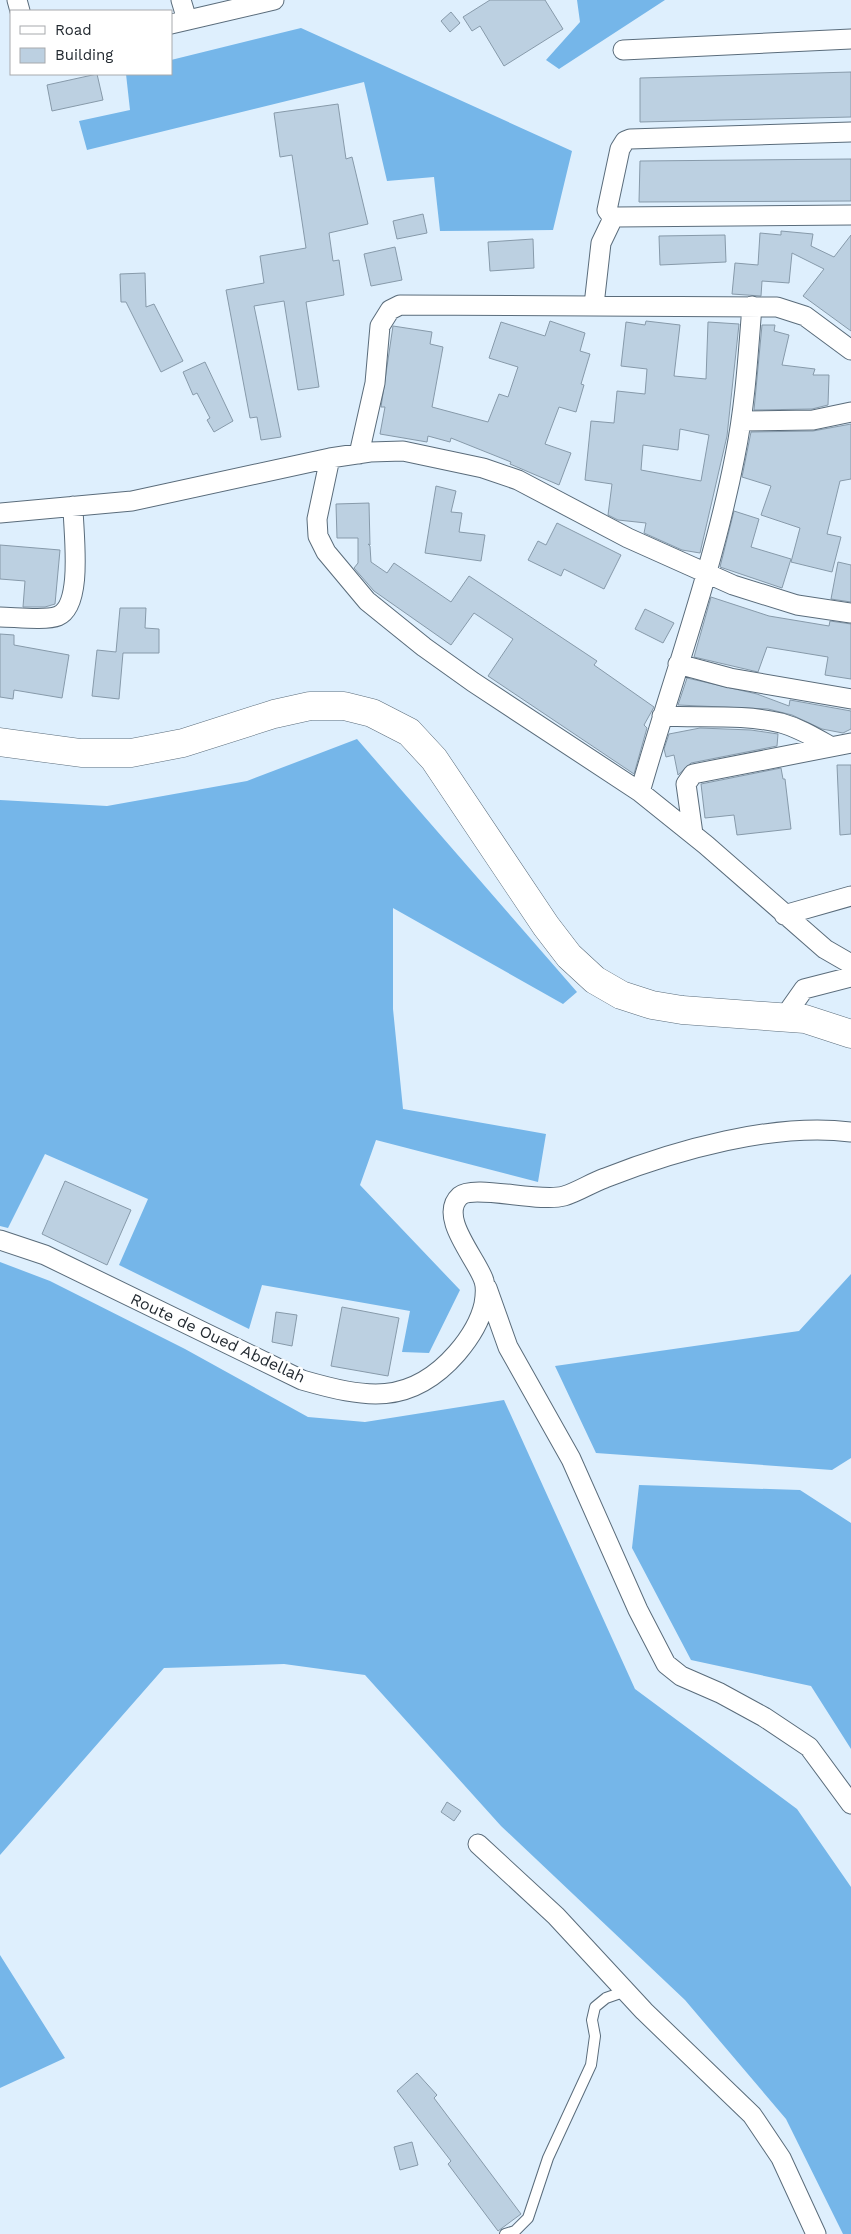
<svg xmlns="http://www.w3.org/2000/svg" width="851" height="2234" font-family="'Work Sans',sans-serif">
	<style>
		.forest { fill: #75b6e9 }
		.building { fill: #bcd0e1; stroke: #879aaa; fill-rule: evenodd }
		.lines { fill: none; stroke-linecap: round; stroke-linejoin: round }
		.service-casing { stroke: #5a6c7b; stroke-width: 12 }
		.minor-casing { stroke: #5a6c7b; stroke-width: 21 }
		.primary-casing { stroke: #5a6c7b; stroke-width: 29 }
		.service { stroke: #fff; stroke-width: 10 }
		.minor { stroke: #fff; stroke-width: 19 }
		.primary { stroke: #fff; stroke-width: 28 }
		.labels { text-anchor: middle; dominant-baseline: central; stroke-width: 5; stroke-linejoin: round; paint-order: stroke }
		.street-label { font-size: 16px; fill: #232a31; stroke: #fff }
	</style>
	<rect width="100%" height="100%" fill="#deeffd"/>
	<path class="forest" d="M 577,0 L 665,0 L 559,69 L 546,60 L 580,22 Z
		M 301,28 L 572,151 L 553,230 L 440,231 L 434,177 L 387,181 L 364,82 L 87,150 L 79,121 L 130,110 L 126,74 L 171,74 L 171,60 Z
		M 357,739 L 577,992 L 563,1004 L 393,908 L 393,1009 L 403,1109 L 546,1134 L 538,1182 L 376,1140 L 360,1185 L 460,1290 L 429,1353 L 402,1352 L 410,1311 L 262,1285 L 249,1329 L 119,1265 L 148,1199 L 45,1154 L 8,1228 L 0,1226 L 0,800 L 107,806 L 247,781 Z
		M 0,1262 L 50,1281 L 185,1349 L 308,1417 L 365,1422 L 504,1400 L 635,1689 L 797,1809 L 851,1887 L 851,2234 L 843,2234 L 786,2119 L 685,2000 L 501,1826 L 365,1675 L 284,1664 L 164,1668 L 0,1855 Z
		M 851,1274 L 851,1458 L 832,1470 L 596,1453 L 555,1366 L 799,1331 Z
		M 639,1485 L 800,1490 L 851,1523 L 851,1749 L 811,1686 L 691,1660 L 632,1548 Z
		M 0,1955 L 65,2058 L 0,2088 Z"/>
	<path class="building" d="M 490,0 L 545,0 L 563,29 L 504,66 L 480,26 L 472,31 L 463,17 Z
		M 451,12 L 460,23 L 450,32 L 441,21 Z
		M 851,72 L 851,117 L 640,122 L 640,78 Z
		M 97,74 L 103,100 L 52,111 L 47,85 Z
		M 338,104 L 346,159 L 352,157 L 368,224 L 329,233 L 333,261 L 339,260 L 344,295 L 306,302 L 319,387 L 298,390 L 284,301 L 254,306 L 281,437 L 261,440 L 257,417 L 250,418 L 226,290 L 264,283 L 260,256 L 306,248 L 292,155 L 280,157 L 274,113 Z
		M 851,159 L 851,201 L 639,202 L 640,161 Z
		M 423,214 L 427,233 L 397,239 L 393,221 Z
		M 781,231 L 813,234 L 811,246 L 834,257 L 851,235 L 851,331 L 803,296 L 824,269 L 792,253 L 789,283 L 762,281 L 761,296 L 732,294 L 735,263 L 758,265 L 760,233 L 781,235 Z
		M 725,235 L 726,262 L 660,265 L 659,236 Z
		M 533,239 L 534,268 L 490,271 L 488,242 Z
		M 395,247 L 402,280 L 371,286 L 364,254 Z
		M 145,273 L 146,307 L 154,304 L 183,361 L 161,372 L 126,302 L 121,302 L 120,274 Z
		M 550,321 L 585,333 L 580,351 L 590,354 L 581,384 L 584,385 L 576,412 L 559,407 L 545,444 L 571,453 L 559,485 L 510,464 L 511,462 L 451,438 L 450,442 L 428,436 L 427,442 L 380,434 L 385,407 L 381,407 L 393,326 L 432,332 L 430,344 L 443,347 L 432,407 L 488,422 L 499,394 L 508,397 L 518,367 L 489,358 L 501,322 L 545,336 Z
		M 646,321 L 680,325 L 674,376 L 706,379 L 708,322 L 739,324 L 727,436 L 700,553 L 682,550 L 644,533 L 646,523 L 618,520 L 608,515 L 612,484 L 585,480 L 591,421 L 614,423 L 617,391 L 645,394 L 647,369 L 621,366 L 626,322 L 645,325 ZM 680,429 L 709,435 L 701,481 L 641,470 L 643,445 L 678,450 Z
		M 762,325 L 775,325 L 774,331 L 789,335 L 782,365 L 815,369 L 813,375 L 829,375 L 828,405 L 812,409 L 754,410 Z
		M 205,362 L 233,421 L 214,432 L 207,420 L 210,418 L 197,393 L 193,395 L 183,372 Z
		M 851,424 L 851,479 L 840,481 L 827,534 L 841,537 L 832,572 L 791,562 L 800,528 L 761,515 L 771,486 L 742,477 L 751,432 L 813,431 Z
		M 436,486 L 456,491 L 451,512 L 462,513 L 459,532 L 485,535 L 481,561 L 425,553 Z
		M 369,503 L 370,545 L 368,544 L 370,546 L 371,562 L 387,573 L 394,563 L 451,602 L 469,576 L 597,661 L 594,665 L 654,707 L 644,725 L 647,728 L 634,774 L 488,676 L 513,639 L 474,613 L 451,645 L 374,591 L 354,568 L 358,563 L 358,538 L 337,538 L 336,504 Z
		M 734,511 L 759,519 L 751,547 L 791,559 L 782,588 L 720,567 Z
		M 557,523 L 621,555 L 604,589 L 564,569 L 561,576 L 528,560 L 538,541 L 546,545 Z
		M 0,545 L 60,550 L 55,604 L 45,607 L 23,607 L 25,581 L 0,579 Z
		M 838,562 L 851,565 L 851,602 L 831,599 Z
		M 711,597 L 769,616 L 829,626 L 830,621 L 851,624 L 851,679 L 825,675 L 828,657 L 767,647 L 758,672 L 694,657 Z
		M 120,608 L 146,608 L 145,628 L 159,629 L 159,653 L 123,653 L 119,699 L 92,696 L 97,650 L 116,652 Z
		M 645,609 L 674,623 L 663,643 L 635,629 Z
		M 0,634 L 14,635 L 14,645 L 69,655 L 62,698 L 14,690 L 13,699 L 0,697 Z
		M 687,678 L 757,694 L 789,706 L 790,700 L 851,711 L 851,729 L 843,733 L 822,729 L 792,715 L 768,709 L 678,705 Z
		M 700,728 L 751,730 L 778,734 L 777,746 L 691,763 L 678,775 L 674,755 L 666,757 L 664,749 L 669,734 Z
		M 837,765 L 851,765 L 851,834 L 840,835 Z
		M 781,768 L 783,779 L 785,779 L 791,829 L 737,835 L 734,815 L 705,818 L 701,784 Z
		M 65,1181 L 131,1210 L 107,1265 L 42,1234 Z
		M 342,1307 L 399,1318 L 388,1376 L 331,1366 Z
		M 276,1312 L 297,1315 L 292,1346 L 272,1342 Z
		M 447,1802 L 461,1811 L 454,1821 L 441,1812 Z
		M 417,2073 L 437,2095 L 434,2098 L 521,2214 L 498,2231 L 448,2164 L 451,2161 L 397,2091 Z
		M 412,2142 L 418,2165 L 400,2170 L 394,2147 Z"/>
	<g class="lines">
		<g class="service-casing">
			<path id="service" d="M 505,2234 L 515,2231 L 528,2218 L 548,2158 L 591,2065 L 595,2036 L 592,2020 L 595,2007 L 606,1998 L 626,1991"/>
		</g>
		<g class="minor-casing">
			<path id="minor" d="M 17,0 L 20,11
				M 181,0 L 187,20
				M 171,24 L 274,0
				M 623,50 L 851,39
				M 851,132 L 630,139 L 625,141 L 620,149 L 607,210 L 610,214 L 616,217 L 851,215
				M 594,305 L 601,243 L 614,216
				M 741,421 L 813,420 L 851,412
				M 359,454 L 375,383 L 380,326 L 390,310 L 400,305 L 777,307 L 805,316 L 851,350
				M 330,458 L 317,519 L 318,536 L 326,552 L 367,601 L 424,647 L 473,682 L 640,792 L 706,845 L 825,949 L 851,964
				M 0,513 L 132,501 L 330,458 L 370,452 L 403,451 L 483,468 L 518,480 L 628,538 L 733,585 L 797,605 L 851,613
				M 0,617 C 14,617 46,621 58,616 C 84,605 73,531 73,506
				M 678,664 L 730,678 L 851,699
				M 662,716 C 700,718 744,714 781,723 C 799,728 814,737 830,746
				M 640,792 C 672,680 713,570 735,456 C 745,407 748,356 752,306
				M 693,834 L 686,784 L 693,774 L 851,743
				M 784,915 L 851,896
				M 785,1016 L 804,989 L 851,977
				M 0,1240 L 45,1255 L 302,1380 C 365,1398 410,1407 457,1353 C 469,1339 480,1322 484,1304 C 485,1298 486,1287 484,1281 C 478,1260 437,1217 460,1196 C 474,1184 539,1203 564,1196 C 578,1192 591,1183 605,1178 C 676,1150 775,1122 851,1132
				M 487,1288 L 508,1347 L 571,1459 L 638,1610 L 666,1664 L 681,1676 L 720,1693 L 764,1717 L 809,1747 L 851,1804
				M 478,1844 L 556,1916 L 644,2011 L 752,2115 L 781,2158 L 816,2234"/>
		</g>
		<g class="primary-casing">
			<path id="primary" d="M 0,742 L 81,753 L 131,753 L 183,743 L 274,714 L 310,706 L 344,706 L 372,713 L 409,732 L 434,759 L 546,926 L 569,956 L 595,980 L 621,995 L 652,1005 L 682,1010 L 805,1019 L 851,1034"/>
		</g>
		<use href="#service" class="service"/>
		<use href="#minor" class="minor"/>
		<use href="#primary" class="primary"/>
	</g>
	<g class="labels">
		<g class="street-label">
			<text transform="translate(218 1338) rotate(25)">Route de Oued Abdellah</text>
		</g>
	</g>
	<rect x="10" y="10" width="162" height="65" fill="#ffffff" stroke="#a7aaad"/>
	<rect x="20" y="26" width="25" height="8" fill="#ffffff" stroke="#a7aaad"/>
	<text x="55" y="35" font-size="15" fill="#232a31">Road</text>
	<rect x="20" y="48" width="25" height="15" fill="#bcd0e1" stroke="#a7aaad"/>
	<text x="55" y="60" font-size="15" fill="#232a31">Building</text>
</svg>
